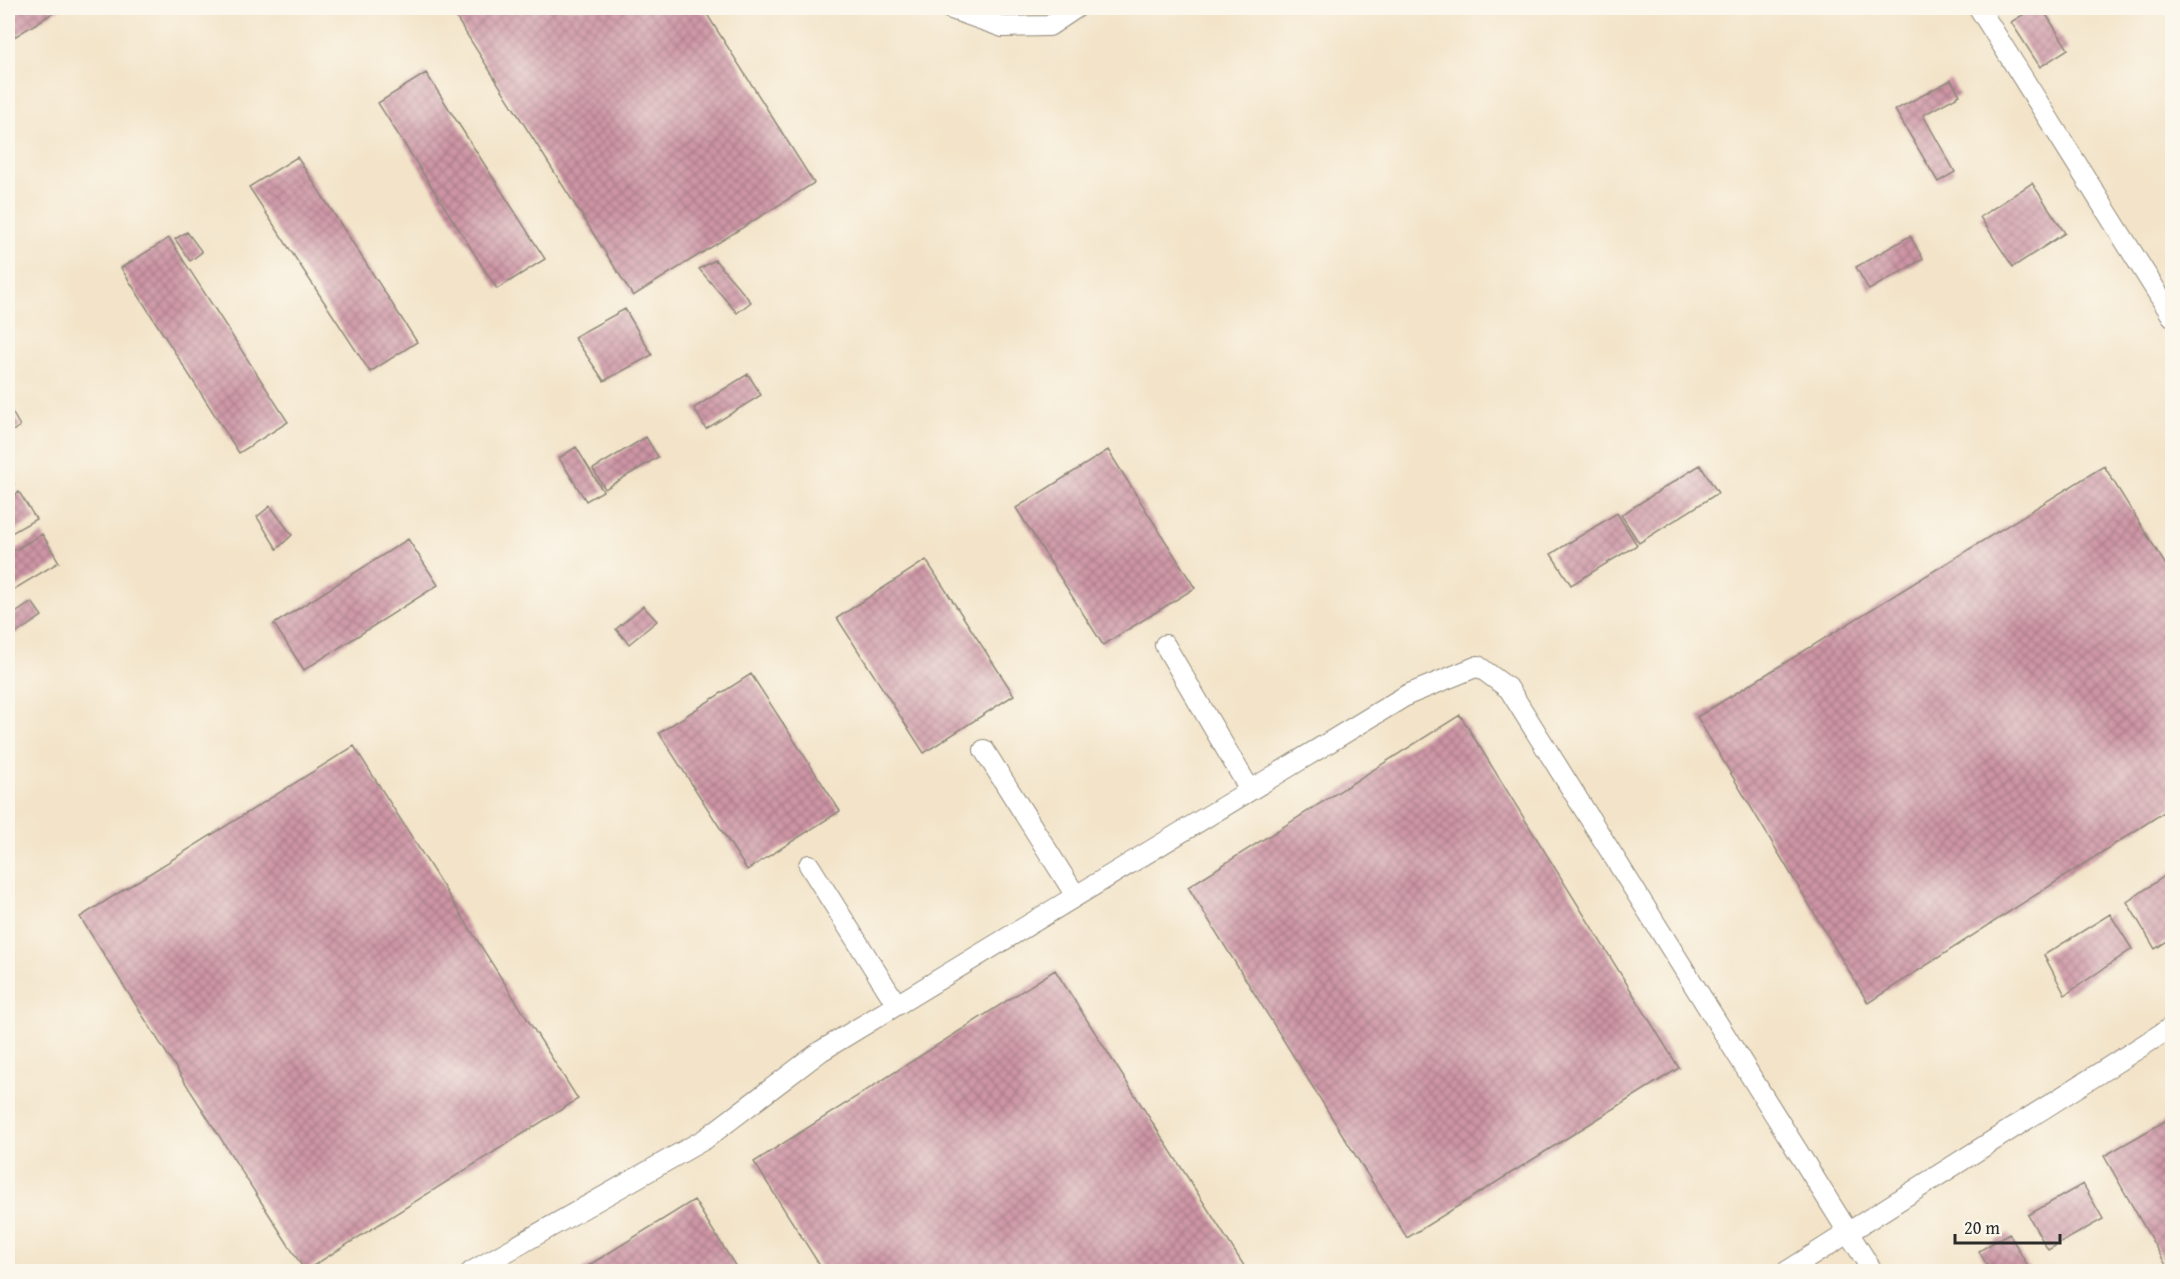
<svg xmlns="http://www.w3.org/2000/svg" width="2180" height="1279" font-family="'Gentium Book Plus',serif">
	<style>
		.building { fill: url(#building-cross-hatch) }
		.lines { fill: none; stroke-linecap: round; stroke-linejoin: round }
		.service-casing { stroke: #8f887a; stroke-width: 22 }
		.service { stroke: #fff; stroke-width: 20 }
	</style>
	<defs>
		<pattern id="building-cross-hatch" width="8" height="8" patternUnits="userSpaceOnUse" patternTransform="scale(1.5)"><rect width="8" height="8" fill="#ce95a5"/><path d="M0 0l8 8M0 8l8-8" fill="none" stroke="#a77a87"/></pattern>
	</defs>
	<rect width="100%" height="100%" fill="#fbf7ec"/>
	<filter id="ink" filterUnits="userSpaceOnUse"><feTurbulence type="fractalNoise" baseFrequency=".0167" numOctaves="2"/><feDisplacementMap in="SourceGraphic" scale="12" xChannelSelector="R" yChannelSelector="G"/><feConvolveMatrix kernelMatrix="1 2 1 2 8 2 1 2 1" color-interpolation-filters="sRGB"/></filter>
	<filter id="wash" filterUnits="userSpaceOnUse"><feTurbulence type="fractalNoise" baseFrequency=".008" numOctaves="4" result="noise"/><feDisplacementMap in="SourceGraphic" scale="24" xChannelSelector="R" yChannelSelector="G"/><feGaussianBlur stdDeviation="1.35" result="paint"/><feColorMatrix in="noise" values="0 0 0 0 0 0 0 0 0 0 0 0 0 0 0 0 0 1.4 0 .05"/><feComposite in="paint" operator="in"/></filter>
	<g filter="url(#wash)">
		<rect width="100%" height="100%" fill="#f3e4c9"/>
		<g id="blocks">
			<path class="building" d="M 8,8 L 61,8 L 8,41 Z
				M 450,8 L 703,8 L 814,183 L 633,296 Z
				M 2034,8 L 2042,8 L 2068,49 L 2040,67 L 2011,22 Z
				M 426,73 L 545,259 L 497,289 L 378,103 Z
				M 1951,80 L 1960,95 L 1923,115 L 1955,172 L 1938,182 L 1895,110 Z
				M 297,157 L 417,342 L 370,372 L 249,187 Z
				M 2032,183 L 2065,233 L 2013,267 L 1980,217 Z
				M 187,232 L 202,252 L 190,261 L 175,239 Z
				M 1910,236 L 1923,259 L 1869,290 L 1856,267 Z
				M 169,238 L 288,422 L 239,453 L 121,268 Z
				M 715,260 L 751,302 L 737,313 L 699,269 Z
				M 625,309 L 652,355 L 604,381 L 574,337 Z
				M 748,374 L 761,395 L 706,429 L 694,408 Z
				M 8,405 L 20,426 L 8,434 Z
				M 646,437 L 658,457 L 605,489 L 593,469 Z
				M 576,447 L 603,491 L 586,501 L 559,458 Z
				M 1108,450 L 1195,588 L 1103,645 L 1016,508 Z
				M 1700,465 L 1718,493 L 1639,543 L 1621,515 Z
				M 2104,466 L 2172,575 L 2172,807 L 1868,1003 L 1697,717 Z
				M 8,474 L 14,483 L 8,487 Z
				M 19,492 L 36,519 L 8,535 L 8,499 Z
				M 270,506 L 292,535 L 277,549 L 257,517 Z
				M 1617,513 L 1637,545 L 1571,585 L 1551,554 Z
				M 42,534 L 59,562 L 8,593 L 8,554 Z
				M 408,539 L 438,585 L 304,670 L 274,624 Z
				M 926,560 L 1014,695 L 924,753 L 837,618 Z
				M 32,602 L 42,616 L 15,634 L 8,622 L 8,618 Z
				M 643,606 L 657,621 L 629,644 L 616,629 Z
				M 751,674 L 840,811 L 747,870 L 659,733 Z
				M 1460,715 L 1679,1068 L 1407,1238 L 1188,887 Z
				M 354,746 L 578,1099 L 305,1271 L 80,917 Z
				M 2172,871 L 2172,938 L 2155,949 L 2127,902 Z
				M 2110,914 L 2132,949 L 2065,995 L 2044,955 Z
				M 1055,970 L 1248,1272 L 824,1272 L 754,1162 Z
				M 2172,1117 L 2172,1272 L 2170,1272 L 2104,1156 Z
				M 2083,1184 L 2103,1219 L 2048,1250 L 2028,1215 Z
				M 694,1200 L 739,1272 L 578,1272 Z
				M 2009,1233 L 2031,1272 L 1991,1272 L 1979,1251 Z"/>
		</g>
	</g>
	<g filter="url(#ink)">
		<use href="#blocks" fill-opacity="0" stroke="#8f887a" stroke-width="1.5"/>
		<g class="lines">
			<g class="service-casing">
				<path id="service" d="M 949,8 L 1003,27 L 1049,26 L 1076,8
					M 1979,8 L 2172,316
					M 1165,645 L 1250,790
					M 984,750 L 1076,896
					M 809,865 L 897,1005
					M 471,1272 L 705,1139 L 821,1051 L 1407,695 L 1478,666 L 1509,689 L 1873,1272
					M 1786,1272 L 2172,1027"/>
			</g>
			<use href="#service" class="service"/>
		</g>
	</g>
	<rect width="2180" height="1279" fill="none" stroke="#fbf7ec" stroke-width="30"/>
	<path d="M1955 1234v9h105v-9" fill="none" stroke="#2b2b2b" stroke-width="3"/>
	<text x="1964" y="1234" font-size="18" fill="#2b2b2b" stroke="#fbf7ec" stroke-width="4.5" paint-order="stroke">20 m</text>
</svg>
